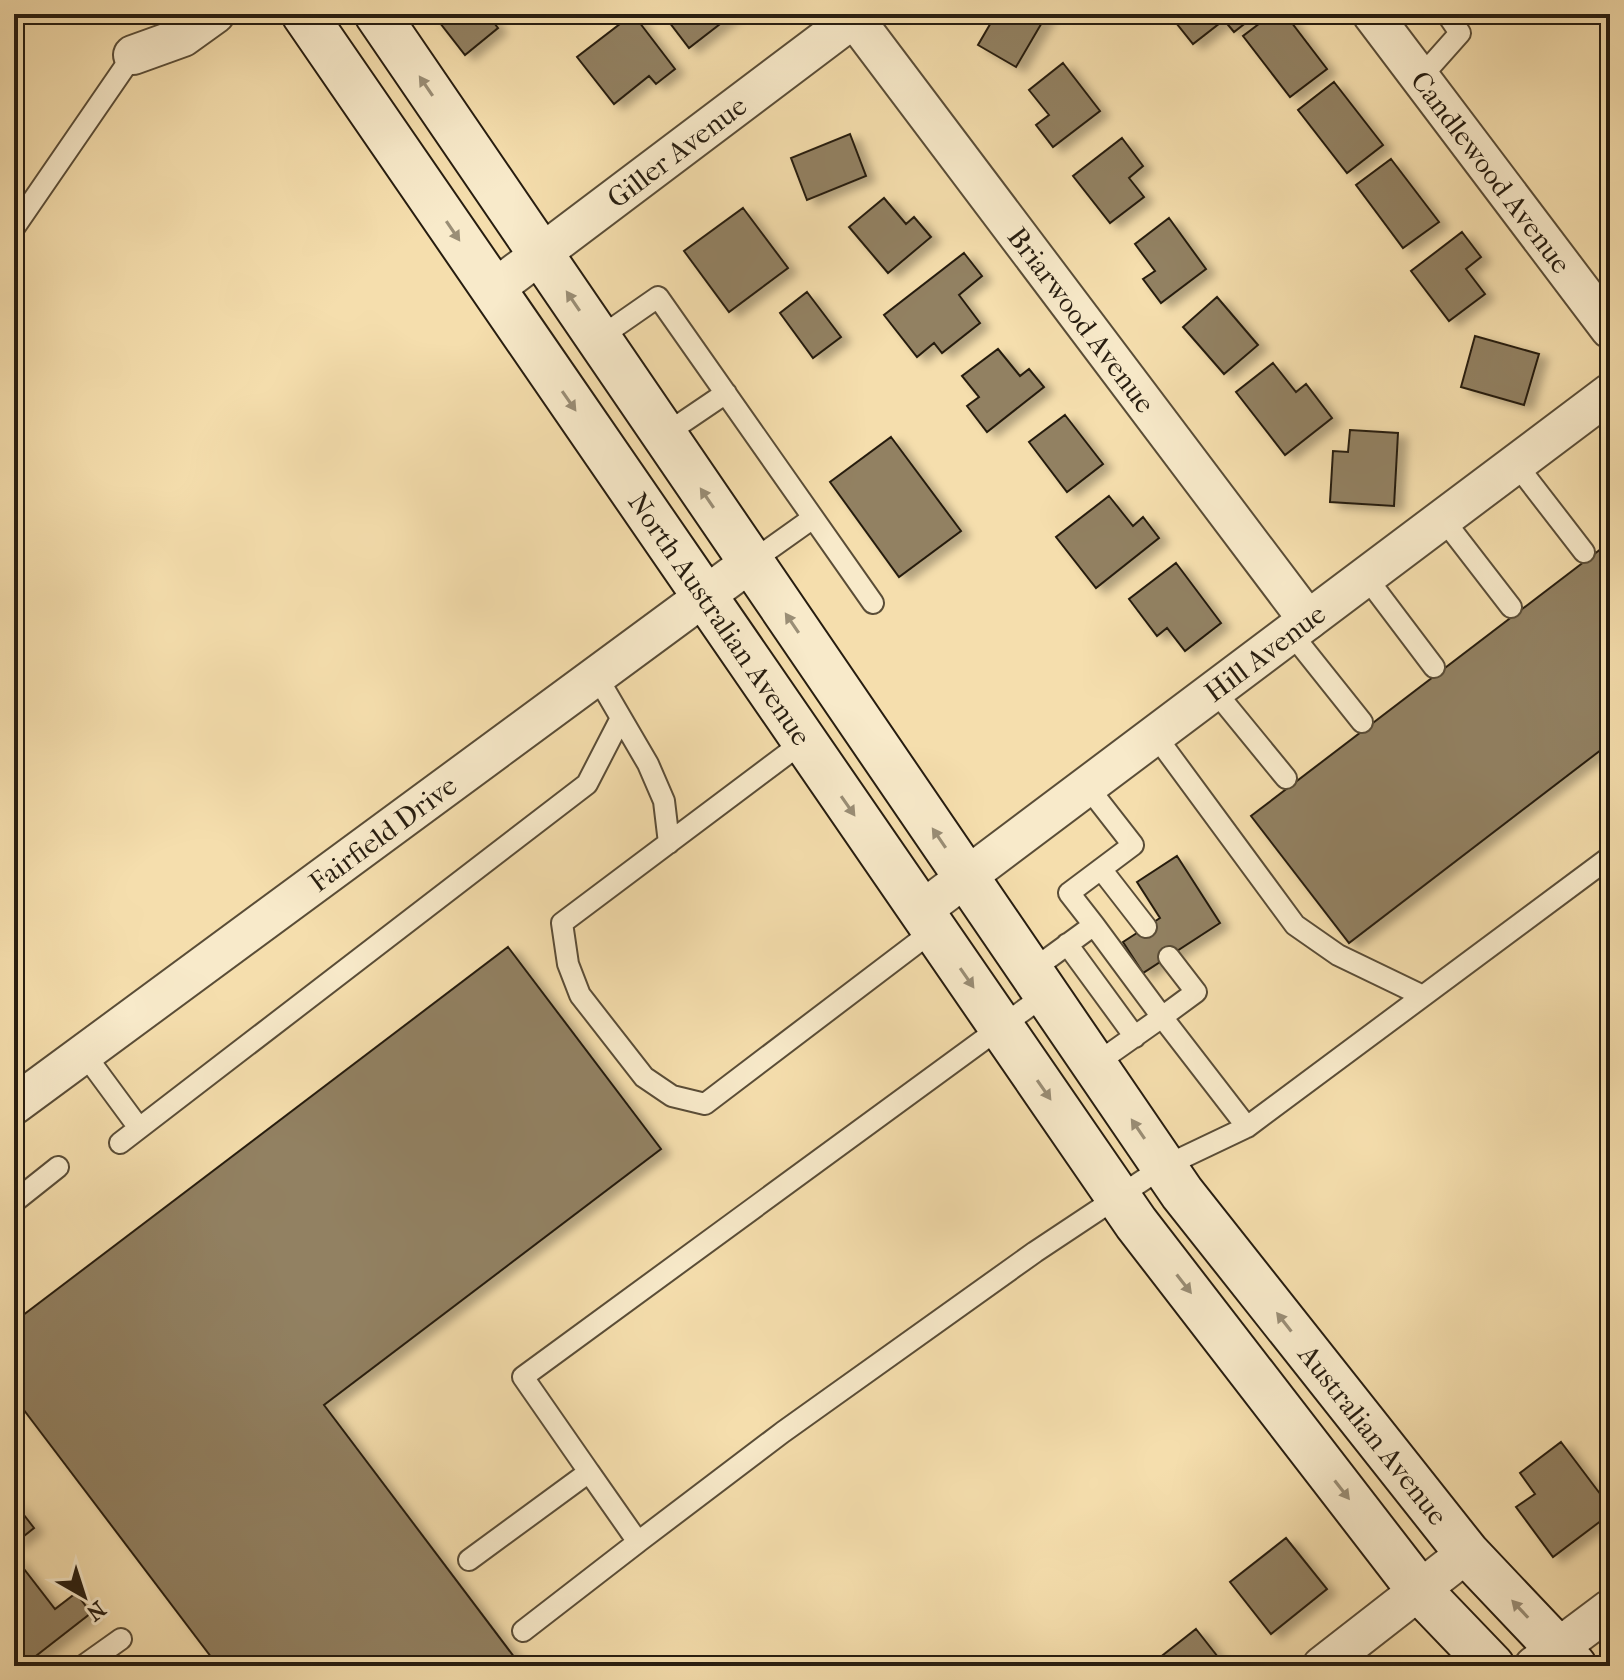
<svg xmlns="http://www.w3.org/2000/svg" width="1624" height="1680" font-family="'IM FELL French Canon',serif">
	<style>
		.building { fill: #928162; stroke: #271d10; stroke-width: 2; filter: url(#shadow) }
		.lines { fill: none; stroke-linecap: round; stroke-linejoin: round }
		.lane-casing { stroke: #5a4d37; stroke-width: 24 }
		.street-casing { stroke: #5a4d37; stroke-width: 42 }
		.secondary-casing { stroke: #271d10; stroke-width: 48 }
		.lane { stroke: #f8eaca; stroke-width: 20 }
		.street { stroke: #f8eaca; stroke-width: 38 }
		.secondary { stroke: #f8eaca; stroke-width: 44 }
		.oneway { fill: #9a8e76 }
		.labels { text-anchor: middle; dominant-baseline: central; stroke-width: 8; stroke-linejoin: round; paint-order: stroke }
		.street-label { font-size: 28px; fill: #271d10; stroke: #f8eaca }
	</style>
	<defs>
		<filter id="shadow"><feDropShadow dx="9" dy="5" stdDeviation="4" flood-color="#0004"/></filter>
	</defs>
	<rect width="100%" height="100%" fill="#f5dead"/>
	<filter id="stains"><feTurbulence type="fractalNoise" baseFrequency=".0025" numOctaves="4"/><feColorMatrix values="0 0 0 0 .2 0 0 0 0 .09 0 0 0 0 .02 0 0 0 .5 -.17"/></filter>
	<radialGradient id="worn" r=".72"><stop offset=".6" stop-color="#630" stop-opacity="0"/><stop offset="1" stop-color="#630" stop-opacity=".3"/></radialGradient>
	<path class="building" d="M 433,14 L 487,14 L 498,28 L 465,55 Z
		M 633,14 L 675,69 L 656,84 L 649,76 L 614,104 L 577,57 Z
		M 663,14 L 733,14 L 689,48 Z
		M 996,14 L 1047,14 L 1016,67 L 978,45 Z
		M 1169,14 L 1257,14 L 1234,32 L 1224,20 L 1193,44 Z
		M 1272,14 L 1285,14 L 1327,69 L 1290,97 L 1243,36 Z
		M 1063,63 L 1100,111 L 1053,147 L 1036,125 L 1049,115 L 1029,90 Z
		M 1334,82 L 1383,145 L 1347,173 L 1298,110 Z
		M 850,134 L 866,176 L 807,200 L 791,158 Z
		M 1122,138 L 1143,166 L 1129,178 L 1144,197 L 1110,223 L 1073,176 Z
		M 1391,159 L 1439,222 L 1403,248 L 1356,185 Z
		M 884,198 L 906,224 L 914,217 L 931,237 L 888,273 L 849,227 Z
		M 743,208 L 788,268 L 729,312 L 684,251 Z
		M 1169,218 L 1206,269 L 1161,303 L 1143,279 L 1155,271 L 1135,244 Z
		M 1462,232 L 1481,257 L 1466,269 L 1485,294 L 1449,321 L 1411,271 Z
		M 964,253 L 982,276 L 959,295 L 980,323 L 942,353 L 934,343 L 917,357 L 884,315 Z
		M 807,292 L 841,337 L 813,358 L 780,313 Z
		M 1217,297 L 1258,345 L 1224,374 L 1183,327 Z
		M 1475,336 L 1539,354 L 1524,405 L 1461,387 Z
		M 998,349 L 1020,376 L 1029,369 L 1044,387 L 987,432 L 967,406 L 979,397 L 962,376 Z
		M 1273,363 L 1296,392 L 1306,384 L 1332,418 L 1285,455 L 1236,392 Z
		M 1065,415 L 1103,464 L 1067,492 L 1029,442 Z
		M 1350,430 L 1398,433 L 1394,506 L 1330,502 L 1333,451 L 1348,452 Z
		M 891,437 L 961,531 L 899,577 L 830,482 Z
		M 1109,496 L 1133,526 L 1143,517 L 1159,538 L 1096,588 L 1056,537 Z
		M 1610,542 L 1610,743 L 1349,943 L 1251,816 Z
		M 1176,563 L 1221,623 L 1185,651 L 1167,628 L 1157,636 L 1129,599 Z
		M 1177,856 L 1220,923 L 1143,973 L 1123,942 L 1160,918 L 1137,882 Z
		M 508,947 L 661,1149 L 324,1405 L 521,1666 L 218,1666 L 14,1397 L 14,1322 Z
		M 1561,1442 L 1610,1507 L 1610,1514 L 1553,1557 L 1516,1507 L 1535,1494 L 1520,1473 Z
		M 14,1502 L 34,1528 L 14,1544 Z
		M 1286,1538 L 1327,1589 L 1271,1634 L 1230,1582 Z
		M 14,1556 L 55,1609 L 76,1593 L 91,1613 L 23,1666 L 14,1666 Z
		M 1196,1629 L 1225,1666 L 1149,1666 Z"/>
	<g class="lines">
		<g class="lane-casing">
			<path id="lane" d="M 1420,78 L 1460,33 L 1447,14
				M 14,228 L 133,55
				M 599,338 L 658,297 L 873,603
				M 664,435 L 726,393
				M 1516,464 L 1584,552
				M 1443,519 L 1511,607
				M 751,562 L 813,518
				M 1366,577 L 1434,667
				M 1291,633 L 1362,722
				M 596,675 L 648,764 L 664,801 L 669,843
				M 1214,690 L 1286,778
				M 1155,735 L 1295,925 L 1338,955 L 1423,996
				M 803,742 L 562,923 L 568,964 L 580,995 L 644,1077 L 672,1096 L 705,1104 L 934,930
				M 1101,869 L 1146,927
				M 1094,925 L 1162,1017 L 1196,992 L 1169,957
				M 1067,944 L 1135,1037
				M 1031,971 L 1094,925 L 1069,893 L 1133,845 L 1087,786
				M 83,1052 L 139,1128
				M 1094,1065 L 1162,1017 L 1247,1127
				M 120,1143 L 587,784 L 621,718
				M 14,1202 L 58,1167
				M 638,1542 L 783,1432 L 1035,1252 L 1163,1167 L 1247,1127 L 1610,857
				M 469,1560 L 589,1472 L 523,1377 L 1046,994
				M 523,1631 L 638,1542 L 589,1472
				M 83,1666 L 121,1639"/>
		</g>
		<g class="street-casing">
			<g id="street">
				<path id="s1" d="M 1372,14 L 1610,329"/>
				<path id="s2" d="M 854,18 L 1308,620"/>
				<path d="M 133,55 L 183,37 L 215,14"/>
				<path id="s3" d="M 493,290 L 859,14"/>
				<path id="s4" d="M 921,911 L 1610,393"/>
				<path id="s5" d="M 14,1105 L 751,562"/>
				<path d="M 1322,1666 L 1467,1553"/>
				<path d="M 1534,1666 L 1610,1609"/>
			</g>
		</g>
		<g class="secondary-casing">
			<g id="secondary">
				<path id="s6" d="M 304,14 L 1136,1223 L 1420,1591 L 1492,1666"/>
				<path id="s7" d="M 377,14 L 1182,1193 L 1467,1553 L 1574,1666"/>
			</g>
		</g>
		<use href="#lane" class="lane"/>
		<use href="#street" class="street"/>
		<use href="#secondary" class="secondary"/>
	</g>
	<defs><path id="oneway-solid" d="M-6-.8H1V-3.2L6.5 0L1 3.2V.8H-6Z" transform="scale(2)"/></defs>
	<g class="oneway">
		<use href="#oneway-solid" transform="translate(426 86) rotate(-124)"/>
		<use href="#oneway-solid" transform="translate(453 231) rotate(56)"/>
		<use href="#oneway-solid" transform="translate(573 301) rotate(-124)"/>
		<use href="#oneway-solid" transform="translate(569 401) rotate(55)"/>
		<use href="#oneway-solid" transform="translate(707 498) rotate(-124)"/>
		<use href="#oneway-solid" transform="translate(792 623) rotate(-124)"/>
		<use href="#oneway-solid" transform="translate(848 806) rotate(55)"/>
		<use href="#oneway-solid" transform="translate(939 838) rotate(-124)"/>
		<use href="#oneway-solid" transform="translate(967 978) rotate(55)"/>
		<use href="#oneway-solid" transform="translate(1044 1090) rotate(55)"/>
		<use href="#oneway-solid" transform="translate(1138 1129) rotate(-124)"/>
		<use href="#oneway-solid" transform="translate(1184 1284) rotate(52)"/>
		<use href="#oneway-solid" transform="translate(1284 1322) rotate(-128)"/>
		<use href="#oneway-solid" transform="translate(1342 1490) rotate(52)"/>
		<use href="#oneway-solid" transform="translate(1520 1609) rotate(-133)"/>
	</g>
	<g class="labels">
		<g class="street-label">
			<text stroke="none"><textPath href="#s3" startOffset="230">Giller Avenue</textPath></text>
			<text stroke="none"><textPath href="#s1" startOffset="198">Candlewood Avenue</textPath></text>
			<text stroke="none"><textPath href="#s2" startOffset="378">Briarwood Avenue</textPath></text>
			<text stroke="none"><textPath href="#s6" startOffset="734">North Australian Avenue</textPath></text>
			<text stroke="none"><textPath href="#s4" startOffset="430">Hill Avenue</textPath></text>
			<text stroke="none"><textPath href="#s5" startOffset="458">Fairfield Drive</textPath></text>
			<text stroke="none"><textPath href="#s7" startOffset="1736">Australian Avenue</textPath></text>
		</g>
	</g>
	<rect width="1624" height="1680" fill="none" stroke="#f5dead" stroke-width="48"/>
	<rect x="16" y="16" width="1592" height="1648" fill="none" stroke="#271d10" stroke-width="4"/>
	<rect x="24" y="24" width="1576" height="1632" fill="none" stroke="#271d10" stroke-width="2"/>
	<g transform="translate(84 1596) rotate(141)" stroke="#f8eaca" stroke-width="6" paint-order="stroke">
	<path d="M0-6L14 30L0 20L-14 30Z" fill="#271d10"/>
	<text y="-12" font-size="22" font-weight="bold" text-anchor="middle" fill="#271d10">N</text>
	</g>
	<rect width="100%" height="100%" filter="url(#stains)"/>
	<rect width="100%" height="100%" fill="url(#worn)"/>
</svg>
